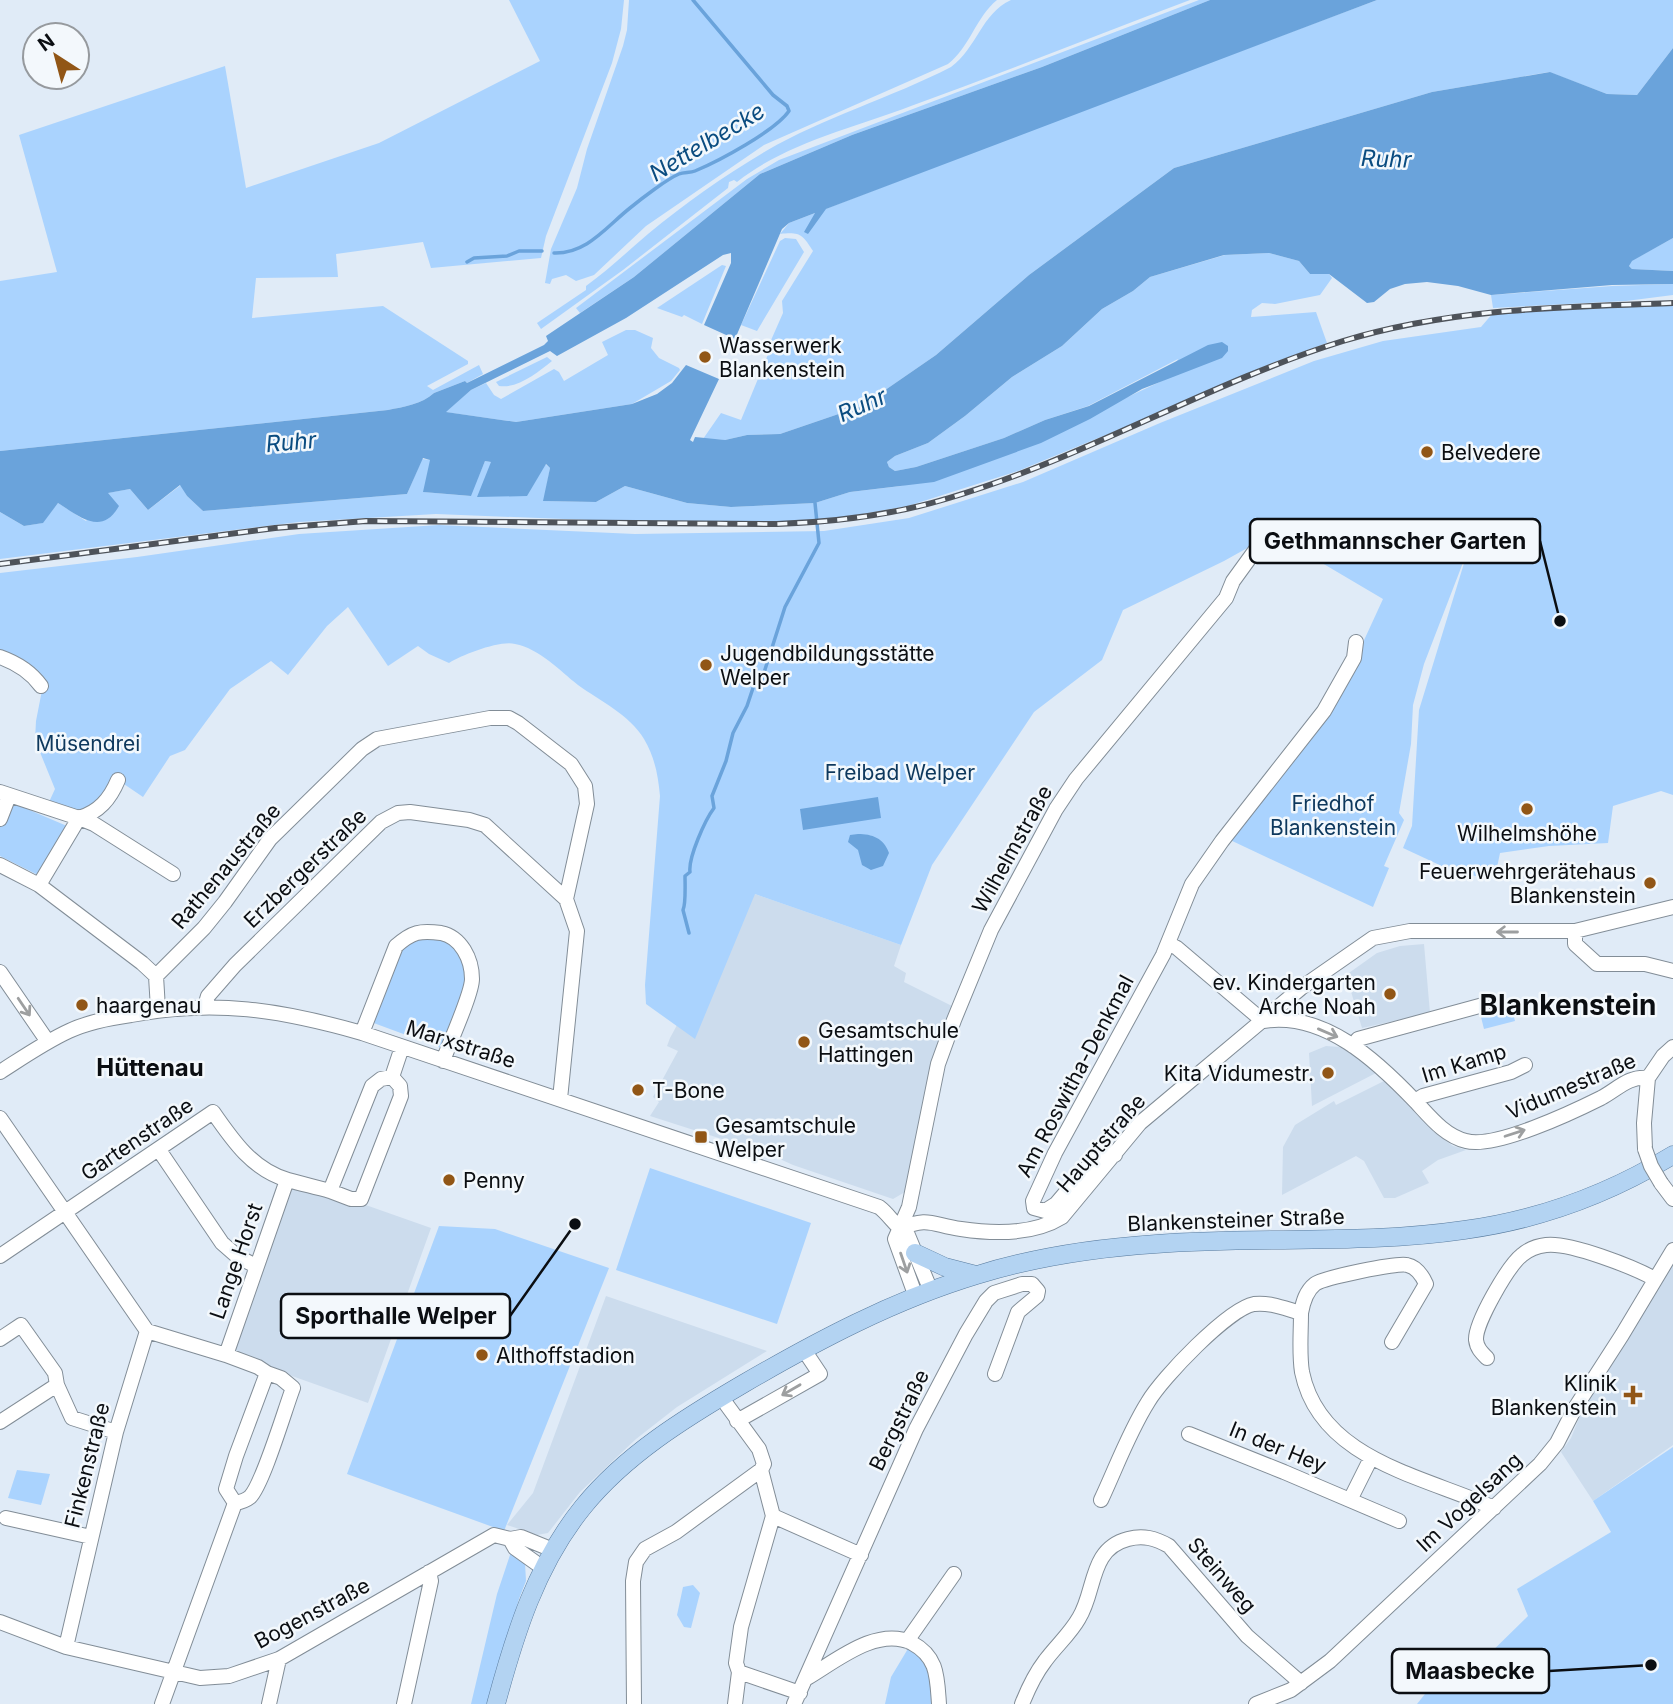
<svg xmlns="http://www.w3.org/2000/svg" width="1673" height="1704" font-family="Inter,sans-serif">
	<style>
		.built { fill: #ccdced }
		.green { fill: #aad3fe }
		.water { fill: #6aa3db }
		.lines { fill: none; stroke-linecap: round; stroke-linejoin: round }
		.stream { stroke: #6aa3db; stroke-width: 3.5 }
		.minor-casing { stroke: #828d97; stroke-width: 16 }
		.major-casing { stroke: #587b9e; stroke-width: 19 }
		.minor { stroke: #fff; stroke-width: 14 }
		.major { stroke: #b3d3f2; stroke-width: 18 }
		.rail-casing { stroke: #4e535a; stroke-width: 6 }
		.rail { stroke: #f3f8fc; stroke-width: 3.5; stroke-dasharray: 10; stroke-linecap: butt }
		.minor-bridge-casing { stroke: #828d97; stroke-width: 16; stroke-linecap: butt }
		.minor-bridge { stroke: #fff; stroke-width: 14 }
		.oneway { stroke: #9d9fa0 }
		.poi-dot { fill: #915616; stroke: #f3f8fc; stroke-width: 2.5 }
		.labels { text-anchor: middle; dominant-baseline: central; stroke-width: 5; stroke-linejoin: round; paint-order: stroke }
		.poi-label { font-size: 21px; fill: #0b0e12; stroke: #f3f8fc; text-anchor: start }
		.park-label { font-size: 21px; fill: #0d385d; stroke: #f3f8fc }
		.street-label { font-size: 21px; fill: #0b0e12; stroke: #f3f8fc }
		.water-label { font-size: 23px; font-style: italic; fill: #0a4c80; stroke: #f3f8fc }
		.quarter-label { font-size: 24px; font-weight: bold; fill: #0b0e12; stroke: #f3f8fc }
		.district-label { font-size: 28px; font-weight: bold; fill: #0b0e12; stroke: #f3f8fc }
		.leader { fill: none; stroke: #0b0e12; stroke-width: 2.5 }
		.callout-dot { fill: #0b0e12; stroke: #f3f8fc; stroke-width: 2.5 }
		.callout { fill: #f3f8fc; stroke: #0b0e12; stroke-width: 2.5 }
		.callout-label { font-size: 23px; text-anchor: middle; font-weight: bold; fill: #0b0e12 }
	</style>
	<rect width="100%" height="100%" fill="#e0ebf7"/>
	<path class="built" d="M 749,892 L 901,945 L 894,966 L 906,973 L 904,982 L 952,1006 L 936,1050 L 905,1192 L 893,1199 L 793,1165 L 769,1154 L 650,1116 L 659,1102 L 653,1097 L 678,1051 L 667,1046 L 670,1038 Z
		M 1424,944 L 1430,1013 L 1362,1028 L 1346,975 L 1377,953 L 1400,946 Z
		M 1326,1046 L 1340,1047 L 1361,1059 L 1376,1073 L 1312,1106 L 1309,1053 Z
		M 1384,1081 L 1434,1132 L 1453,1146 L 1466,1150 L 1438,1160 L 1422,1171 L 1429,1183 L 1395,1198 L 1384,1198 L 1364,1161 L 1356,1156 L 1282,1195 L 1283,1147 L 1295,1125 L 1334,1101 L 1336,1105 Z
		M 292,1179 L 431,1228 L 368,1403 L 230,1354 Z
		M 1673,1264 L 1673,1445 L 1593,1501 L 1561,1452 L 1571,1438 L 1581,1413 Z
		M 606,1296 L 767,1351 L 677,1407 L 636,1439 L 580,1492 L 548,1533 L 537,1535 L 507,1525 L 533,1493 Z"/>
	<path class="green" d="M 509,0 L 624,0 L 621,29 L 612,63 L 546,236 L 541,258 L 431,268 L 423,242 L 336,254 L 338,277 L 256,278 L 252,318 L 383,306 L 468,361 L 468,364 L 427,386 L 433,390 L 479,365 L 483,374 L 467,383 L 465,381 L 434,393 C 422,404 403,407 388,410 L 0,451 L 0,281 L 57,272 L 19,135 L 225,66 L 246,188 L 379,143 L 540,61 Z
		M 629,0 L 997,0 C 976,17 970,47 948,64 L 764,145 L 646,226 L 594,275 L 576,281 L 566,275 L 552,279 L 550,284 L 545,283 L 551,249 L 577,188 L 587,149 L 623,46 L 627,30 Z
		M 1011,0 L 1190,0 C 1097,35 1005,72 911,106 C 853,128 786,143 737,182 L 734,180 L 729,182 L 728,188 L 623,270 L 541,329 L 537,323 L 586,290 L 586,286 C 608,270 627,252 648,234 C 684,204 725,175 766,151 C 824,117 891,98 951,67 C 977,48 981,14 1011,0 Z
		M 1199,0 L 1210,0 L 1042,67 L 852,135 L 760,174 L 634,277 L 580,313 L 576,308 L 747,179 L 779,160 Z
		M 1377,0 L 1673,0 L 1673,48 L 1637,95 L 1607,94 L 1549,72 L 1432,92 L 1174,168 L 1029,275 L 936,355 L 862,406 L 780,434 L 747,435 L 725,440 L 703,439 L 721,413 L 741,420 L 769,352 L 768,347 L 783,313 L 782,301 L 813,251 C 802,234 800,232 780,234 L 789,223 L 1101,103 Z
		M 785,238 L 796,239 L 804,252 L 757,331 L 741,325 L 780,241 Z
		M 1673,238 L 1673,271 L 1632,269 L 1629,266 L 1631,261 Z
		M 1269,253 L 1299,261 L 1310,274 L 1329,274 L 1332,278 L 1320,295 L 1275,304 L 1262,303 L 1252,310 L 1251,317 L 1316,312 L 1327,343 L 1272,363 L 1152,416 L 1018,471 L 908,506 L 822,521 L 639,522 L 436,514 L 299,522 L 0,559 L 0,512 L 24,526 L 42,523 L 58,503 L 86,521 L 107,493 L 130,489 L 148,510 L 181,485 L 187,496 L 203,511 L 407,494 L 422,459 L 431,460 L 424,492 L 470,496 L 485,461 L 492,462 L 478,497 L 545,464 L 550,468 L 544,501 L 596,502 L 625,486 L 687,503 L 731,507 L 815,503 L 850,492 L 901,486 L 1117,402 L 1166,379 L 1178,359 L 1088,406 L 1045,420 L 1004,438 L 916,467 L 895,471 L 889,467 L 887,462 L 895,456 L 928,443 L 965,416 L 1012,377 L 1062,346 L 1102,309 L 1133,291 L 1150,277 L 1225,255 Z
		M 722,265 L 726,266 L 702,324 L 684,315 L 682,317 L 657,308 Z
		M 1673,284 L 1673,295 L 1626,301 L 1493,308 L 1491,295 L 1612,286 Z
		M 1673,305 L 1673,795 L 1661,791 L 1613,806 L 1608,843 L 1549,846 L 1500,853 L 1495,877 L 1461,875 L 1403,848 L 1412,826 L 1419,710 L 1469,547 L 1424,664 L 1413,705 L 1411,744 L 1399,813 L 1404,820 L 1384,866 L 1389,868 L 1373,907 L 1228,839 L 1354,662 L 1383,599 L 1322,563 L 1276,532 L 1224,561 L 1123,610 L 1102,660 L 1034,712 L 932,865 L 901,945 L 755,894 L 695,1039 L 646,1004 L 645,985 L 660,796 C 658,775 655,758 644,739 C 630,715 600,701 578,685 C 559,670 540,649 515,644 C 500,640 462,655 449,663 L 429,654 L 418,646 L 388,666 L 348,607 L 327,626 L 288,675 L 271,661 L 230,689 L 185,750 L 170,756 L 143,797 L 118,780 L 101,801 L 81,812 L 49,802 L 55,789 L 35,740 L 36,721 L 44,680 L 0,652 L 0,573 L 137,557 L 299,534 L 439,525 L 635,534 L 824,531 L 909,518 L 1023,482 L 1160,423 L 1314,361 L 1383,341 L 1481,327 L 1493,313 Z
		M 626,330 L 635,330 L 653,338 L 651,348 L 659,358 L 679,368 L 680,370 L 671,381 L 632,404 L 516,422 L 445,412 L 471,390 L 486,383 L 494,395 L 501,399 L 554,369 L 559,372 L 564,381 L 608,355 L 602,342 Z
		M 547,357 L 552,361 C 538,372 518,389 499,386 L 496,382 Z
		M 13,803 L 67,826 L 40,876 L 0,856 L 0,825 Z
		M 408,938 L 446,938 L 464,954 L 468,981 L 444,1049 L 371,1022 L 398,947 Z
		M 1510,1001 L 1515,1021 L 1484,1029 L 1479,1009 Z
		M 650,1168 L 811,1223 L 777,1324 L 616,1270 Z
		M 439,1226 L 495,1229 L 609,1268 L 504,1531 L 347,1474 Z
		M 1673,1447 L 1673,1704 L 1417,1704 L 1425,1694 L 1479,1664 L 1528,1616 L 1517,1589 L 1611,1532 L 1593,1501 Z
		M 17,1470 L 50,1474 L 41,1505 L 8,1498 Z
		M 511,1552 L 525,1563 L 526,1581 L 519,1599 L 489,1704 L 471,1704 L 497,1594 Z
		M 693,1585 L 700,1593 L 691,1628 L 684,1627 L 677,1615 L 683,1587 Z
		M 909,1647 C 930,1660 932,1680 934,1704 L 885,1704 L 891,1677 Z"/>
	<path class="water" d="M 1210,0 L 1377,0 L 826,209 L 808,234 L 804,232 L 815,213 L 789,223 L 782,229 L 735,339 L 704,325 L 731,263 L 731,253 L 723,255 L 626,318 L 557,356 L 550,351 L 471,390 L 446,412 L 516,422 L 632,404 L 657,394 L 672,383 L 686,365 L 719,379 L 690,440 L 693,442 L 695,437 L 725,440 L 747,435 L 780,434 L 862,406 L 936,355 L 1029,275 L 1174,168 L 1432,92 L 1550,72 L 1607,94 L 1637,95 L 1673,48 L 1673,238 L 1632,261 L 1629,266 L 1632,269 L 1673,271 L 1673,284 L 1612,285 L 1491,295 L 1458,286 L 1427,282 L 1405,284 L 1390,289 L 1374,302 L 1367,303 L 1329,274 L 1310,274 L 1299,261 L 1269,253 L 1224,255 L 1150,277 L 1133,291 L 1102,309 L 1062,346 L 1012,377 L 965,416 L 928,443 L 895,456 L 887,462 L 889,467 L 895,471 L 916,467 L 1004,438 L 1045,420 L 1089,406 L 1208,345 L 1222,342 L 1228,346 L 1228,351 L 1222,358 L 1142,389 L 1090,419 L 1041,443 L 934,482 L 850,492 L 815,503 L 731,507 L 687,503 L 625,486 L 596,502 L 543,501 L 550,468 L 546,464 L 527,496 L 477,497 L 491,462 L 485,461 L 471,496 L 423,492 L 430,460 L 423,458 L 407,494 L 203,511 L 187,496 L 180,485 L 148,510 L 130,489 L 108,493 L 119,506 C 102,536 80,517 58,503 L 43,523 L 24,526 L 0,512 L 0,451 L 388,410 C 403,407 422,404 434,393 L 465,381 L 467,383 L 544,345 L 548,341 L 546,336 L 634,277 L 760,174 L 852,135 L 1042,67 Z
		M 878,797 L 881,818 L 803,830 L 800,809 Z
		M 858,834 C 872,834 884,838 889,853 L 883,866 L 871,870 L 862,865 L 858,850 L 848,842 L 850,835 Z"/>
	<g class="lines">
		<path class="stream" d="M 554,253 C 587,254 607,226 630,208 C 641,199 667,179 679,174 C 684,172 690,173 695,171 C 719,161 775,131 789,111 L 787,106 L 773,95 L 693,0
			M 467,262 L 474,258 L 507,256 L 519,251 L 542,251
			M 689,933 L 683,910 C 686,904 685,884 685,876 L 690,872 C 688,858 705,820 714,808 L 712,796 L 726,761 L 733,733 L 747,706 L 754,685 L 761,682 L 785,607 L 819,543 L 815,503"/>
		<g class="minor-casing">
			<path id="minor" d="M 0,657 C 17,663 31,672 41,686
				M 118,780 C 110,799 99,812 79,818 L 94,824 L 173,874
				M 0,792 L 79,818 L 39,885
				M 0,819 L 9,796
				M 0,865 L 39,885 L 142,963 L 156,976 L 158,1009
				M 1575,931 L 1575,944 L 1597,964 L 1645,964 L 1673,971
				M 1168,943 L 1177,948 L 1263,1021
				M 0,972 L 48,1042
				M 156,976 L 204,928 L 225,902 L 270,839 L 362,749 L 377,739 L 490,718 L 509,718 L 518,723 L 571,764 L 585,786 L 587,804 L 566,899
				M 205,1006 L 208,996 L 235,965 L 381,822 L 398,813 L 410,812 L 469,820 L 485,825 L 566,899 L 577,931 L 560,1099
				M 1263,1021 C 1324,1011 1377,1061 1416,1102 C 1430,1117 1445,1136 1466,1141 C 1495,1149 1573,1112 1601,1098 C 1618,1089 1628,1076 1648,1078 L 1663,1056 L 1673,1047
				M 362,1033 L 396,946 C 412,932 420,930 441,933 C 461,937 472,959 472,979 C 472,994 449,1044 443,1061
				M 1353,1046 L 1358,1039 L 1483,1005
				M 0,1072 C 22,1058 45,1042 69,1031 C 88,1022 109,1018 131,1015 C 215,999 281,1010 362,1033 L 879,1207 C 890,1215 895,1227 907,1233 L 931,1291
				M 392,1077 L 400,1086 L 401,1096 L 361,1199 L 351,1199 L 330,1191 L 372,1086 L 381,1079 Z
				M 392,1077 L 402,1047
				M 1415,1101 L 1423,1096 L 1511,1072 L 1525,1065
				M 0,1118 L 147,1331 L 116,1432 L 66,1647
				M 1645,1149 L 1644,1123 L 1648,1078
				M 159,1150 L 222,1243 L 238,1257 L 256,1266
				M 1115,1155 L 1107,1151 L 1101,1151 L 1056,1204 L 1045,1211 L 1034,1208 L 1033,1201 L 1055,1153 L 1163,955 L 1192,884 L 1222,841 L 1324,711 L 1354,658 L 1356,642
				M 1661,1183 L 1673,1199
				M 899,1229 C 929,1216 932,1225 961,1229 C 994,1234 1033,1235 1062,1217 L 1140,1123 L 1301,988 L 1373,938 L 1410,931 L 1575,931 L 1673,907
				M 0,1256 L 213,1112 C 233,1141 253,1170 288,1180 C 302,1184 316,1187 330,1191
				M 916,1297 L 895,1239 L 909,1207 L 938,1064 L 954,1020 L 991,930 L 1056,809 L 1076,779 L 1226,598 L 1233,581 L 1262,541
				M 1301,1313 C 1303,1302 1306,1291 1315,1284 C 1323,1278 1398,1262 1407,1265 C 1417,1267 1422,1275 1426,1284 L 1392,1342
				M 147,1331 L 226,1355 L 258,1367 L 267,1373 L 236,1456 L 226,1489 L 235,1503 C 241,1502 245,1501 250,1497 C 263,1484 285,1409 293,1388 L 281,1378 L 267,1373
				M 0,1339 L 21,1325 L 55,1373 L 57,1385
				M 226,1355 L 287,1180
				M 1487,1358 C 1481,1352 1477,1348 1476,1340 C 1475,1323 1508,1266 1522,1255 C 1529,1249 1537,1246 1546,1245 C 1570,1242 1633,1267 1655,1279
				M 737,1421 L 820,1374 L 804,1350
				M 0,1422 L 57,1385 L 72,1418 L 116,1432
				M 1189,1434 L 1284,1472 L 1399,1521
				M 1101,1500 C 1116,1468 1129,1432 1148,1402 C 1162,1378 1228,1309 1254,1304 C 1270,1302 1286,1309 1301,1313 C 1301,1333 1299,1353 1302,1372 C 1320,1460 1424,1476 1494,1508
				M 1350,1500 L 1371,1458
				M 773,1516 L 861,1555
				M 6,1518 L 91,1537
				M 510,1539 L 515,1548 L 543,1568
				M 0,1622 L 66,1647 L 200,1678 L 229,1676 L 279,1659 L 494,1535 L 510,1539 L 521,1537 L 553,1550
				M 907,1641 L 954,1574
				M 739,1672 L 800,1693
				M 807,1678 C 836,1661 877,1626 912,1643 C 938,1657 937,1677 939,1704
				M 162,1704 L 235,1503
				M 269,1704 L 279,1659
				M 404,1704 L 431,1581 L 429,1572
				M 634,1704 L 633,1581 L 636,1562 L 645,1549 L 676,1532 L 761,1470 L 764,1464 L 759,1449 L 721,1397
				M 735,1704 L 739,1672 L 736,1663 L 741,1627 L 773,1516 L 761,1470
				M 794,1704 L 916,1429 L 966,1334 L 986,1301 L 994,1293 L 1022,1284 L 1032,1284 L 1038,1291 L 1037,1296 L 1018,1312 L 995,1374
				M 1022,1704 C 1028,1689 1035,1674 1045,1661 C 1056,1646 1070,1634 1079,1618 C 1096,1591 1089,1549 1128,1539 C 1143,1535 1155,1538 1169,1546 L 1247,1636 L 1301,1683
				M 1256,1704 L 1291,1690 L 1330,1661 L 1540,1464 L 1557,1443 L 1575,1408 L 1622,1335 L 1673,1250"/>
		</g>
		<g class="major-casing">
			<path id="major" d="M 915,1253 L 945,1267 L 976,1275
				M 496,1704 C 515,1634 536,1565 583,1507 C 625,1455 685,1418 743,1384 C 817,1341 894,1300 977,1275 C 1035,1257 1096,1248 1156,1244 C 1258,1236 1362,1245 1464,1230 C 1538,1220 1609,1194 1673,1155"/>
		</g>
		<use href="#minor" class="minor"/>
		<use href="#major" class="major"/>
		<g class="rail-casing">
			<path id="rail" d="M 0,564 L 275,528 L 366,521 L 777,524 C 835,522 893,515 949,498 C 1085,458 1208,383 1343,341 C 1451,308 1561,307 1673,303"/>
		</g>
		<use href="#rail" class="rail"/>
		<g class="minor-bridge-casing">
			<path id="minor-bridge" d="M 1645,1149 L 1651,1166 L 1661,1183"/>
		</g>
		<use href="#minor-bridge" class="minor-bridge"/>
	</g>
	<defs><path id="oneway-shaft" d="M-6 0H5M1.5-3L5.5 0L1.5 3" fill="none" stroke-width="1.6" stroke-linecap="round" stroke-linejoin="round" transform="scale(1.75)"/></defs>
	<g class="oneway">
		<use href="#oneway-shaft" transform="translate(1507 932) rotate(180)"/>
		<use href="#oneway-shaft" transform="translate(24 1007) rotate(56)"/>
		<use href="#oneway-shaft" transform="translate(1328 1033) rotate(23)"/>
		<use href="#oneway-shaft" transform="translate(1515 1133) rotate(-18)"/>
		<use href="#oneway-shaft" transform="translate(904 1263) rotate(71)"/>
		<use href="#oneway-shaft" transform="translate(791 1390) rotate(150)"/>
	</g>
	<g class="poi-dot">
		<circle cx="705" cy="357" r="7"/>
		<circle cx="1427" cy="452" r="7"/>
		<circle cx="706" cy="665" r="7"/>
		<circle cx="1527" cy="809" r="7"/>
		<circle cx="1650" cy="883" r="7"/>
		<circle cx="1390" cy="994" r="7"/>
		<circle cx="82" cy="1005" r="7"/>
		<circle cx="804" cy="1042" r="7"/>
		<circle cx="1328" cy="1073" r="7"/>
		<circle cx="638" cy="1090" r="7"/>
		<rect x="694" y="1130" width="14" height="14" rx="3.5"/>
		<circle cx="449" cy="1180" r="7"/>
		<circle cx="482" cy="1355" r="7"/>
		<path d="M1629.5 1384.5h7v7h7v7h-7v7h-7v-7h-7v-7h7z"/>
	</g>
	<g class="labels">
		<g class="poi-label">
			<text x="719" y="345">Wasserwerk<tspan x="719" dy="24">Blankenstein</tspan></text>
			<text x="1441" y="452">Belvedere</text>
			<text x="720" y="653">Jugendbildungsstätte<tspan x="720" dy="24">Welper</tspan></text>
			<text x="1527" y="833" text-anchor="middle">Wilhelmshöhe</text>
			<text x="1636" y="871" text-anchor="end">Feuerwehrgerätehaus<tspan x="1636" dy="24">Blankenstein</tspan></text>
			<text x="1376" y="982" text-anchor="end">ev. Kindergarten<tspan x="1376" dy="24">Arche Noah</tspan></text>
			<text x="96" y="1005">haargenau</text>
			<text x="818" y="1030">Gesamtschule<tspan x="818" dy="24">Hattingen</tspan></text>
			<text x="1314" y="1073" text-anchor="end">Kita Vidumestr.</text>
			<text x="652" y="1090">T-Bone</text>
			<text x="715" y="1125">Gesamtschule<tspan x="715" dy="24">Welper</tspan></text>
			<text x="463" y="1180">Penny</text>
			<text x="496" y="1355">Althoffstadion</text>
			<text x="1617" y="1383" text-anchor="end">Klinik<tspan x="1617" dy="24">Blankenstein</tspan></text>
		</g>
		<g class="park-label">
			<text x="88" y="743">Müsendrei</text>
			<text x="900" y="772">Freibad Welper</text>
			<text x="1333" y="803">Friedhof<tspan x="1333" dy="24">Blankenstein</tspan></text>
		</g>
		<g class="street-label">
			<text transform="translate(1012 849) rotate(-61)">Wilhelmstraße</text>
			<text transform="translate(226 866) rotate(-50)">Rathenaustraße</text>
			<text transform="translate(305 868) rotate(-44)">Erzbergerstraße</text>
			<text transform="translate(461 1044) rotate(18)">Marxstraße</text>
			<text transform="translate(1464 1063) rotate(-17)">Im Kamp</text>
			<text transform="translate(1075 1076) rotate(-62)">Am Roswitha-Denkmal</text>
			<text transform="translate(1571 1086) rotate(-23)">Vidumestraße</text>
			<text transform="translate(137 1139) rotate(-34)">Gartenstraße</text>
			<text transform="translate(1101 1143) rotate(-49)">Hauptstraße</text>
			<text transform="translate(1236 1220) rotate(-2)">Blankensteiner Straße</text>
			<text transform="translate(236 1261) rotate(-71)">Lange Horst</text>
			<text transform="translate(899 1420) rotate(-64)">Bergstraße</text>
			<text transform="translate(1278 1447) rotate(22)">In der Hey</text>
			<text transform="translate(87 1465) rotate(-76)">Finkenstraße</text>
			<text transform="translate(1469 1502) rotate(-43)">Im Vogelsang</text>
			<text transform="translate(1222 1575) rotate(49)">Steinweg</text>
			<text transform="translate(312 1613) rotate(-28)">Bogenstraße</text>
		</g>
		<g class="water-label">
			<text transform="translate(707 142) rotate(-31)">Nettelbecke</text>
			<text transform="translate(1386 159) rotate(2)">Ruhr</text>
			<text transform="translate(862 405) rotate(-24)">Ruhr</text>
			<text transform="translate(291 442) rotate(-5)">Ruhr</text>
		</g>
		<g class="quarter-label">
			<text x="150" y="1067">Hüttenau</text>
		</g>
		<g class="district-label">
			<text x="1568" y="1005">Blankenstein</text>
		</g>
	</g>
	<path class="leader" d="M1560 621L1540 541M575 1224L510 1316M1651 1665L1549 1671"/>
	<g class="callout-dot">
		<circle cx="1560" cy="621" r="7"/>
		<circle cx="575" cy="1224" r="7"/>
		<circle cx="1651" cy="1665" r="7"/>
	</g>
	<g class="callout">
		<rect x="1250" y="519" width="290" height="44" rx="7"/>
		<rect x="281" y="1294" width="229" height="44" rx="7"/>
		<rect x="1392" y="1649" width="157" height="44" rx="7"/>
	</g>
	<g class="callout-label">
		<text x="1395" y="549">Gethmannscher Garten</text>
		<text x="396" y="1324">Sporthalle Welper</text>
		<text x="1470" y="1679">Maasbecke</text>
	</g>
	<g transform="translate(56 56) rotate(324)"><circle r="33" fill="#f3f8fc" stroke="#969a9e" stroke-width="2"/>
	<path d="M0-5L12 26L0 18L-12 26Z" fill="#915616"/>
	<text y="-10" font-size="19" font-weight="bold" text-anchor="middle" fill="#0b0e12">N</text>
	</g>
</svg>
